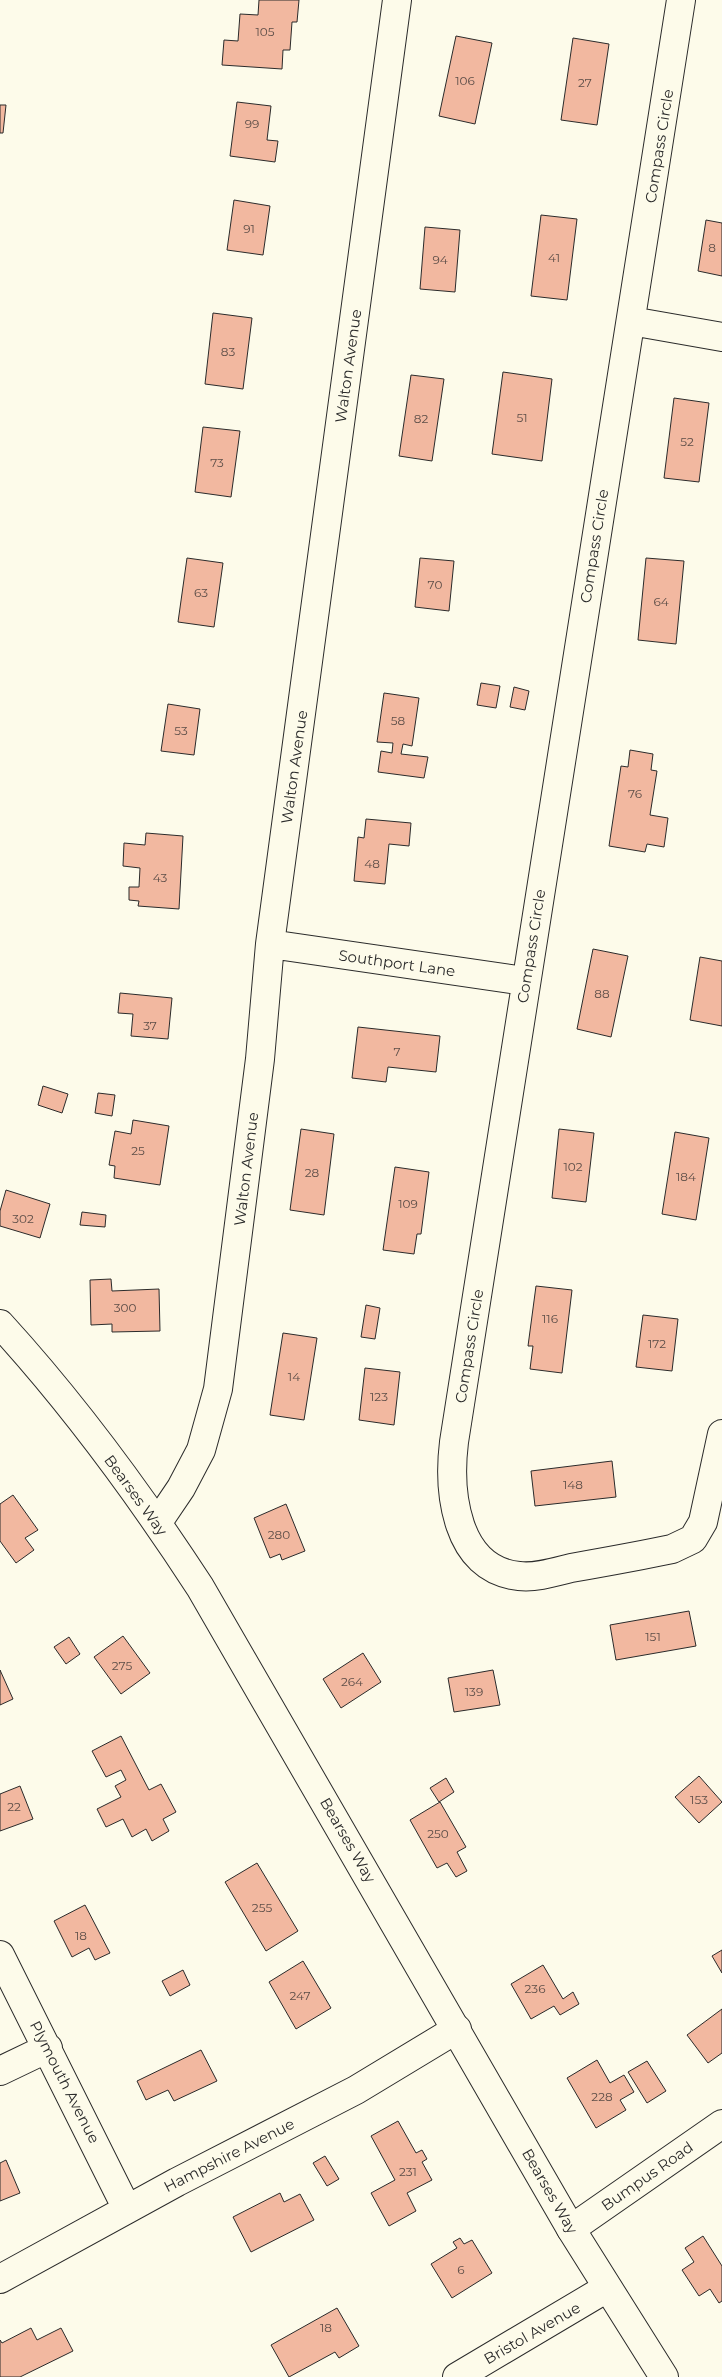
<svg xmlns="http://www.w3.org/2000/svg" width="722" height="2377" font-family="Montserrat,sans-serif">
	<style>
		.building { fill: #f2b8a0; stroke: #2b2b2b }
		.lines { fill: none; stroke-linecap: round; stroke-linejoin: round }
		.minor-casing { stroke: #2b2b2b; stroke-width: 30 }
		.major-casing { stroke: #2b2b2b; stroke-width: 30 }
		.minor { stroke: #fdfbea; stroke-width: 28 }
		.major { stroke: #fdfbea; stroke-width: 28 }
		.labels { text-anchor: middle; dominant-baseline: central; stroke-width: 4; stroke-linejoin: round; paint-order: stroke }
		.number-label { font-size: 12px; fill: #5d4e48 }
		.street-label { font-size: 15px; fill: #2b2b2b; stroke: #fdfbea }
	</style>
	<rect width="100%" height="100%" fill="#fdfbea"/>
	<path class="building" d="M 259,0 L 299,0 L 297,22 L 292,22 L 290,50 L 283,50 L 282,69 L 222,65 L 224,40 L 238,41 L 240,14 L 258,15 Z
		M 456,36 L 492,43 L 475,124 L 439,116 Z
		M 573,38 L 609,44 L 597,125 L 561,120 Z
		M 237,102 L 271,106 L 267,140 L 278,141 L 275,162 L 230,156 Z
		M 0,105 L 6,105 L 3,133 L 0,133 Z
		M 234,200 L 270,206 L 263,255 L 227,250 Z
		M 541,215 L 577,219 L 567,300 L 531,296 Z
		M 706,220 L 722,223 L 722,276 L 698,271 Z
		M 425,227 L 460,230 L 455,292 L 420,289 Z
		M 213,313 L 252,318 L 243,389 L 205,384 Z
		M 503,372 L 552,379 L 542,461 L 492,454 Z
		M 411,375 L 444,379 L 432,461 L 399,456 Z
		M 674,398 L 709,403 L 699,482 L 664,478 Z
		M 203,427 L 240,431 L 231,497 L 195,492 Z
		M 187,558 L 223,563 L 214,627 L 178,622 Z
		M 420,558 L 454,561 L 449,611 L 415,607 Z
		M 646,558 L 684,561 L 676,644 L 638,640 Z
		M 481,683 L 500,686 L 496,708 L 477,705 Z
		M 514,687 L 529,691 L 525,710 L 510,707 Z
		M 384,693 L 419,698 L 412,746 L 403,744 L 401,754 L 428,757 L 424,778 L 378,772 L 381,751 L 392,753 L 393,743 L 377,742 Z
		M 168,704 L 200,709 L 194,755 L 161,751 Z
		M 630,750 L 653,754 L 651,770 L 657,771 L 650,815 L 668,818 L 664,847 L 647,844 L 645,852 L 609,846 L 621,766 L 628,767 Z
		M 366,819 L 411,823 L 409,846 L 389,844 L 385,884 L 354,881 L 358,837 L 364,838 Z
		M 146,833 L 183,836 L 179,909 L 138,906 L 139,901 L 129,900 L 129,887 L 139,887 L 140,868 L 123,866 L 124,843 L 145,845 Z
		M 593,949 L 628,956 L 611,1037 L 577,1029 Z
		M 700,957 L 722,961 L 722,1026 L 690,1020 Z
		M 120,993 L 172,998 L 168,1039 L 131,1036 L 133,1014 L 118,1013 Z
		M 358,1027 L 440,1036 L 436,1072 L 388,1067 L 386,1082 L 352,1078 Z
		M 43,1086 L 68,1094 L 62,1113 L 38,1105 Z
		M 98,1093 L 115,1095 L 112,1116 L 95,1113 Z
		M 133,1120 L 169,1126 L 160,1185 L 114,1178 L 115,1166 L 109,1165 L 115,1131 L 131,1134 Z
		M 301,1129 L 334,1134 L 324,1215 L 290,1210 Z
		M 559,1129 L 594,1133 L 586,1202 L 552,1198 Z
		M 675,1132 L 709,1138 L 696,1220 L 662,1214 Z
		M 395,1167 L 429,1172 L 421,1234 L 417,1234 L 414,1254 L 383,1250 Z
		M 6,1190 L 50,1204 L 40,1238 L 0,1226 L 0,1211 Z
		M 82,1212 L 106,1215 L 105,1227 L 80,1225 Z
		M 111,1279 L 112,1291 L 159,1289 L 160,1331 L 112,1332 L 112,1324 L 91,1325 L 90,1280 Z
		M 536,1286 L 572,1290 L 562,1373 L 530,1369 L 533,1346 L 528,1346 Z
		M 366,1305 L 380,1308 L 375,1339 L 361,1337 Z
		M 643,1315 L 678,1319 L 672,1371 L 636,1367 Z
		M 283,1333 L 317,1338 L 304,1420 L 270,1415 Z
		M 365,1368 L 400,1372 L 394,1425 L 359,1420 Z
		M 612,1461 L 616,1497 L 535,1506 L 531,1471 Z
		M 13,1495 L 38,1530 L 25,1538 L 34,1550 L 16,1563 L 0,1541 L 0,1504 Z
		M 286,1504 L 305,1551 L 282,1560 L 280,1554 L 270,1558 L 254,1518 Z
		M 689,1611 L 696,1646 L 616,1660 L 610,1625 Z
		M 123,1636 L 150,1673 L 121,1694 L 94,1657 Z
		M 69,1637 L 80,1654 L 66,1664 L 54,1647 Z
		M 363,1653 L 381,1682 L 341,1708 L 323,1679 Z
		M 0,1670 L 13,1699 L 0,1705 Z
		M 493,1670 L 500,1705 L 454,1712 L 448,1678 Z
		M 121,1736 L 149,1790 L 161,1784 L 176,1812 L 163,1819 L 169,1831 L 152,1841 L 146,1829 L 132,1837 L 123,1819 L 106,1827 L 97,1809 L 121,1797 L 115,1786 L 126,1780 L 121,1770 L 106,1777 L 92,1751 Z
		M 699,1776 L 722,1802 L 699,1823 L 675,1797 Z
		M 446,1778 L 454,1792 L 439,1802 L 430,1788 Z
		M 20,1786 L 33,1819 L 0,1831 L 0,1794 Z
		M 440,1802 L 466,1847 L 457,1852 L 467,1871 L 456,1877 L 447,1863 L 437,1868 L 410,1820 Z
		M 257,1863 L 298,1931 L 266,1951 L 225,1882 Z
		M 85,1905 L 110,1953 L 95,1960 L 89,1948 L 72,1957 L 54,1921 Z
		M 722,1950 L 722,1973 L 712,1956 Z
		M 303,1961 L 331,2008 L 296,2029 L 269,1982 Z
		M 543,1965 L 563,1999 L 573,1992 L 579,2004 L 560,2015 L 554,2006 L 531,2019 L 511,1984 Z
		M 183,1970 L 190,1985 L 170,1996 L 162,1981 Z
		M 722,2009 L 722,2053 L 708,2063 L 687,2035 Z
		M 201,2050 L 217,2081 L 174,2101 L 168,2090 L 146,2100 L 137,2081 Z
		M 597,2060 L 610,2083 L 624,2075 L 634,2092 L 620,2100 L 626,2110 L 596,2128 L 567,2078 Z
		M 647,2061 L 666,2091 L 647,2103 L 628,2072 Z
		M 398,2121 L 416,2153 L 422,2150 L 427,2159 L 422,2162 L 432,2180 L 407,2193 L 416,2211 L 389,2226 L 371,2193 L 395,2180 L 371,2136 Z
		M 325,2156 L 339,2179 L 327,2186 L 313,2163 Z
		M 6,2160 L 20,2193 L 0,2201 L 0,2163 Z
		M 280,2193 L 284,2202 L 300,2194 L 314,2220 L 251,2252 L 233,2217 Z
		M 703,2236 L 722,2266 L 722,2301 L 719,2303 L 710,2289 L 699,2296 L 682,2270 L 694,2262 L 685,2248 Z
		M 460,2238 L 464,2244 L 472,2240 L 492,2273 L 452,2298 L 431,2264 L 457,2248 L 453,2242 Z
		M 337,2308 L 359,2346 L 339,2358 L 335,2352 L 289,2377 L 271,2345 Z
		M 31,2328 L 37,2340 L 61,2328 L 73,2351 L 20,2377 L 0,2377 L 0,2340 L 2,2343 Z"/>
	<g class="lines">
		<g class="minor-casing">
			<path id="minor" d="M 681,0 L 454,1442 C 448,1491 455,1570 519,1576 C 536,1578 555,1572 571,1568 C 605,1562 639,1556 672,1549 L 693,1539 L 703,1522 L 722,1434
				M 631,321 L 722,337
				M 270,944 L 525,981
				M 158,1522 L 181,1488 L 201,1450 L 218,1389 L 260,1059 L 270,944 L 397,0
				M 0,1955 L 127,2209
				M 0,2071 L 48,2048
				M 571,2229 L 722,2124
				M 0,2279 L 177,2182 L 356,2090 L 457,2029
				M 457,2377 L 607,2288"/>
		</g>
		<g class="major-casing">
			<path id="major" d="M 0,1324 C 75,1406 140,1495 200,1587 L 571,2229 L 664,2377"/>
		</g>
		<use href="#minor" class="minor"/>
		<use href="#major" class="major"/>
	</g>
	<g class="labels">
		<g class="number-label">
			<text x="265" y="31">105</text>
			<text x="465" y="80">106</text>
			<text x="585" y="82">27</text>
			<text x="252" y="123">99</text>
			<text x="249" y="228">91</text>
			<text x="712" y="247">8</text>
			<text x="554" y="257">41</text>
			<text x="440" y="259">94</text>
			<text x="228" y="351">83</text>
			<text x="522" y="417">51</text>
			<text x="421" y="418">82</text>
			<text x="687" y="441">52</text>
			<text x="217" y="462">73</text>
			<text x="435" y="584">70</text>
			<text x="201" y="592">63</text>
			<text x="661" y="601">64</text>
			<text x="398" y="720">58</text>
			<text x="181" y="730">53</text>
			<text x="635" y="793">76</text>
			<text x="372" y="863">48</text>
			<text x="160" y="877">43</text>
			<text x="602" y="993">88</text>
			<text x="150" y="1025">37</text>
			<text x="397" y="1051">7</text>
			<text x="138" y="1150">25</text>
			<text x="573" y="1166">102</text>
			<text x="312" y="1172">28</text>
			<text x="686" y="1176">184</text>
			<text x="408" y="1203">109</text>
			<text x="23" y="1218">302</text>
			<text x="125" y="1307">300</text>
			<text x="550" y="1318">116</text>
			<text x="657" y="1343">172</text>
			<text x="294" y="1376">14</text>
			<text x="379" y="1396">123</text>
			<text x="573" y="1484">148</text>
			<text x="279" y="1534">280</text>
			<text x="653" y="1636">151</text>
			<text x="122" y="1665">275</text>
			<text x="352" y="1681">264</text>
			<text x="474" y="1691">139</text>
			<text x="699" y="1799">153</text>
			<text x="14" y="1806">22</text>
			<text x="438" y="1833">250</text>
			<text x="262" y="1907">255</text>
			<text x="81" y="1935">18</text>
			<text x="535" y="1988">236</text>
			<text x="300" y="1995">247</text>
			<text x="602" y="2096">228</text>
			<text x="408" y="2171">231</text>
			<text x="461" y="2269">6</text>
			<text x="326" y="2327">18</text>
		</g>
		<g class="street-label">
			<text transform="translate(659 146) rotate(-81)">Compass Circle</text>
			<text transform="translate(348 366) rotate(-82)">Walton Avenue</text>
			<text transform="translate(594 546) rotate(-81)">Compass Circle</text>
			<text transform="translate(294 767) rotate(-82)">Walton Avenue</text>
			<text transform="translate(531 946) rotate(-81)">Compass Circle</text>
			<text transform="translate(397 963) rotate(8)">Southport Lane</text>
			<text transform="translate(246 1169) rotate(-83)">Walton Avenue</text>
			<text transform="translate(469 1346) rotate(-81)">Compass Circle</text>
			<text transform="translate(136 1495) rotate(54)">Bearses Way</text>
			<text transform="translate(348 1840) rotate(60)">Bearses Way</text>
			<text transform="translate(65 2082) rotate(63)">Plymouth Avenue</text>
			<text transform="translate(229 2155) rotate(-27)">Hampshire Avenue</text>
			<text transform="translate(647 2176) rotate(-35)">Bumpus Road</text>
			<text transform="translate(550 2191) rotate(60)">Bearses Way</text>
			<text transform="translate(532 2333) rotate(-30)">Bristol Avenue</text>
		</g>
	</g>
</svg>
